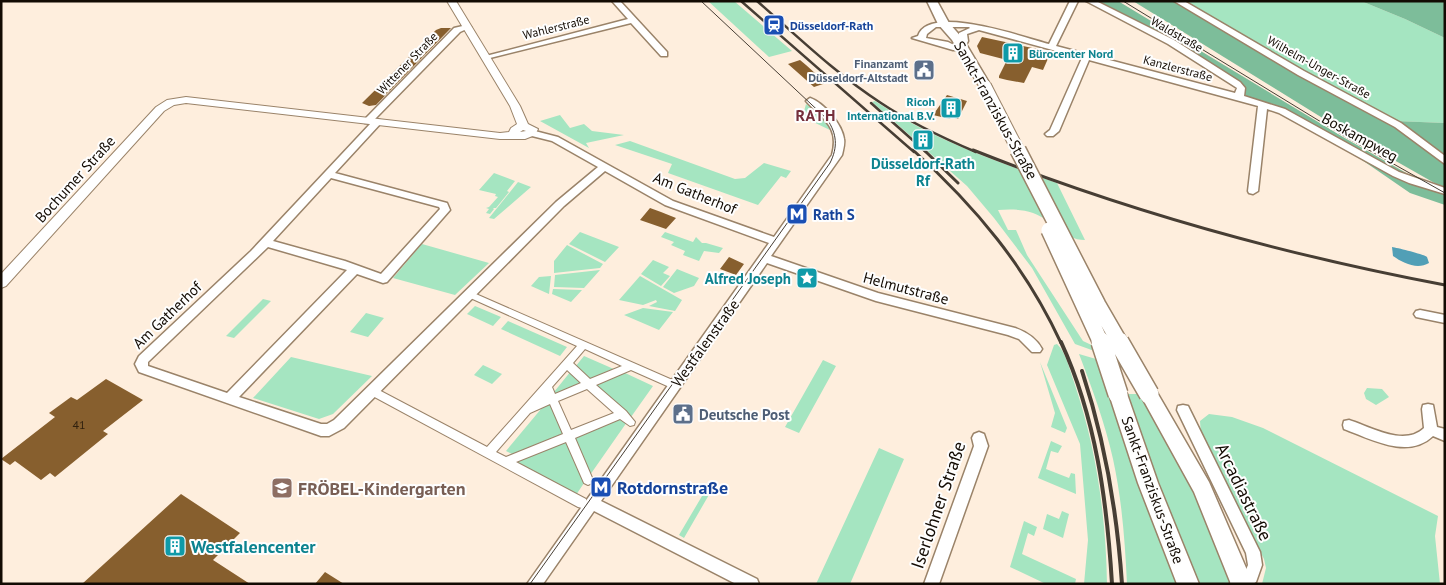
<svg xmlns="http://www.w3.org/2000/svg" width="1446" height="585" font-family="'PT Sans',sans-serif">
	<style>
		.green { fill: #a5e5c1 }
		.forest { fill: #7dbd9a }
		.water { fill: #519fb6 }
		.building { fill: #875f2e }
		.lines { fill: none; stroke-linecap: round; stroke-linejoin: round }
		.pedestrian-casing { stroke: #9a8369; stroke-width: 2 }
		.minor-casing { stroke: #9a8369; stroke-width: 3 }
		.tertiary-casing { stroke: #9a8369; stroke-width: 2 }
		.secondary-casing { stroke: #9a8369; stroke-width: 3 }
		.pedestrian { fill: #fff; fill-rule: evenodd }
		.minor { fill: #fff; fill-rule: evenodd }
		.tertiary { fill: #fff; fill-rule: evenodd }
		.secondary { fill: #fff; fill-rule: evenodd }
		.tram { stroke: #473e34; stroke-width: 1 }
		.rail-far2 { stroke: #473e34; stroke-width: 2.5 }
		.rail-far1 { stroke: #473e34; stroke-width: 3 }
		.rail { stroke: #473e34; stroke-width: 4 }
		.secondary-bridge-far2-casing { stroke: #9a8369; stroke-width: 14; stroke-linecap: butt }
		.secondary-bridge-far1-casing { stroke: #9a8369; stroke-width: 18; stroke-linecap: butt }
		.secondary-bridge-casing { stroke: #9a8369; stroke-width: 22; stroke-linecap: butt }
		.secondary-bridge-far2 { stroke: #fff; stroke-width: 12 }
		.secondary-bridge-far1 { stroke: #fff; stroke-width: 15 }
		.secondary-bridge { stroke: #fff; stroke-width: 19 }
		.labels { text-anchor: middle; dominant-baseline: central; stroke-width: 4; stroke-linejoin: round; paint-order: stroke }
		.far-transit-label { font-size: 12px; font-weight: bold; fill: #164399; stroke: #fefefe; text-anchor: start }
		.far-street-label { font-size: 12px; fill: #130b03; stroke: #fefefe }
		.far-culture-label { font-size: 12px; font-weight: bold; fill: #0d838f; stroke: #fefefe; text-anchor: start }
		.far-service-label { font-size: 12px; font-weight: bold; fill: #4e5e75; stroke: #fefefe; text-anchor: end }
		.number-label { font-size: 12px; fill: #30200e }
		.street-label { font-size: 15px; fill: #130b03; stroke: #fefefe }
		.culture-label { font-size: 15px; font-weight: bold; fill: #0d838f; stroke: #fefefe }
		.transit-label { font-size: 15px; font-weight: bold; fill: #164399; stroke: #fefefe; text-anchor: start }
		.service-label { font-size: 15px; font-weight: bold; fill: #4e5e75; stroke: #fefefe; text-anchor: start }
		.far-district-label { font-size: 16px; font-weight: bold; letter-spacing: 1px; fill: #752f3b; stroke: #fefefe }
		.near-transit-label { font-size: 18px; font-weight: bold; fill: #164399; stroke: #fefefe; text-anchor: start }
		.near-education-label { font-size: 18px; font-weight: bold; fill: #785e54; stroke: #fefefe; text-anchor: start }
		.near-street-label { font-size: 18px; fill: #130b03; stroke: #fefefe }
		.near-culture-label { font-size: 18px; font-weight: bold; fill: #0d838f; stroke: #fefefe; text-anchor: start }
	</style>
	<rect width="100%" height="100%" fill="#feeedd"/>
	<path class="green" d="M 708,1 L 734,1 L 792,51 L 769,57 Z
		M 1179,1 L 1361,1 L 1405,19 L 1445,38 L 1445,123 L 1395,121 L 1302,72 Z
		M 875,101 C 931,139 993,160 1057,183 L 1085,240 C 1063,240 1053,220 1033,213 C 1022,209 1009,209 998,210 L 1008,230 L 1016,230 L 1027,255 L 1083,341 L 1136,366 L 1075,344 L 1032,268 L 994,218 L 967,186 L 872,102 Z
		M 806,104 L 822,116 L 832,131 L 807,119 L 803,115 Z
		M 560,115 L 570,128 L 584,124 L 592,131 L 624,135 L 586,143 L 589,148 L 540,121 Z
		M 630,141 L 735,179 L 745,178 L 764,163 L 791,171 L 786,178 L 781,176 L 758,205 L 668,173 L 672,164 L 615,145 Z
		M 494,173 L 515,181 L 507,191 L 509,192 L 496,208 L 493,208 L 494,209 L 490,214 L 486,213 L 489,209 L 486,208 L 489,207 L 498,197 L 495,196 L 496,194 L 479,190 Z
		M 518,182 L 531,187 L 494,219 L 489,218 Z
		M 580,232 L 619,247 L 605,262 L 569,244 Z
		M 665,232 L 693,242 L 696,237 L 702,243 L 706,243 L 723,248 L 719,253 L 704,251 L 699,261 L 683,255 L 685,251 L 671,245 L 674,242 L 661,237 Z
		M 422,244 L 489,263 L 455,295 L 393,278 Z
		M 567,245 L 603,264 L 600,268 L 554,273 L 554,261 Z
		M 653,260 L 669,267 L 663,273 L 670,276 L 661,286 L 641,274 Z
		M 677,269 L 699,278 L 694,286 L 674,293 L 663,287 Z
		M 600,270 L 584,288 L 554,287 L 555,275 Z
		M 551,276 L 549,294 L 531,286 L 539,277 Z
		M 640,276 L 682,300 L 675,311 L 649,306 L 657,302 L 656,300 L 643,305 L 619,300 Z
		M 553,289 L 582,290 L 571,302 L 552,294 Z
		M 263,299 L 271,301 L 234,338 L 226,336 Z
		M 475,306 L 501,317 L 493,326 L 467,314 Z
		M 643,308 L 673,312 L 659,330 L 624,315 Z
		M 366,313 L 384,318 L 368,337 L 350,332 Z
		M 508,321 L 567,347 L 560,356 L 501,329 Z
		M 1057,344 C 1066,352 1070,371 1074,382 C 1096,447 1106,515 1107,584 L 1084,584 L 1088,540 L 1080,444 L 1047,365 L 1054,345 Z
		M 1079,354 L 1096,359 L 1180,584 L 1127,584 C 1125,542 1122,500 1113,459 C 1105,423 1092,388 1079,354 Z
		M 584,356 L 616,370 L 590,381 L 575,367 Z
		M 291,357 L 372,376 L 333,414 L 319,419 L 253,398 Z
		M 823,360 L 836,366 L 799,433 L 785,427 Z
		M 1040,362 L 1067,428 L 1065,433 L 1051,427 L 1055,413 Z
		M 483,365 L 502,374 L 492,384 L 474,375 Z
		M 571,371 L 585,384 L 556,396 L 554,392 Z
		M 623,372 L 653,386 L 631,417 L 594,385 Z
		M 1367,388 L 1382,389 L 1389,397 L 1376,405 L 1366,399 L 1364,393 Z
		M 1123,394 L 1147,394 L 1187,467 L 1234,580 L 1225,584 L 1194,584 Z
		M 551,403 L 565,435 L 516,456 L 506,451 L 541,409 Z
		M 1209,414 L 1232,417 L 1263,428 L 1438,516 L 1435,536 L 1440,584 L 1262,584 L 1266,568 L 1264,559 L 1201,435 L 1200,421 Z
		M 621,417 L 627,422 L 590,475 L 573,436 Z
		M 567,439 L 586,480 L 576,495 L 510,462 Z
		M 1051,441 L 1062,446 L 1058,453 L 1051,451 L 1046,469 L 1069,478 L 1071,473 L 1075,474 L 1076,494 L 1038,478 Z
		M 879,448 L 904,459 L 850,584 L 816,584 Z
		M 705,491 L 710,493 L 684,538 L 679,535 Z
		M 1062,511 L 1069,514 L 1063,538 L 1043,529 L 1047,514 L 1059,519 Z
		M 1024,521 L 1037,527 L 1034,536 L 1028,533 L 1022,554 L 1076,579 L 1075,584 L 1046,584 L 1010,567 Z"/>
	<path class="forest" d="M 1092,1 L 1118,1 L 1343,137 L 1445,195 L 1445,205 L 1410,193 L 1349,151 L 1278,112 L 1243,96 L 1242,88 L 1176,44 Z
		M 1133,1 L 1179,1 L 1302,72 L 1395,121 L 1445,123 L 1445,189 L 1350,135 Z
		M 1361,1 L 1445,1 L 1445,38 L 1405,19 Z"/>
	<path class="water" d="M 1392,247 C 1398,248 1423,254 1427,257 L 1429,263 C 1417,270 1403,263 1393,256 Z"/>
	<path class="building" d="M 441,28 L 451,28 L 376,105 L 369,106 L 362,103 L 436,30 Z
		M 982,37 L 1037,49 L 1050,54 L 1043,70 L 1032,67 L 1024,83 L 1007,80 L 999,78 L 999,76 L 1007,60 L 980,53 L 977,46 Z
		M 800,60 L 806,65 L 826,83 L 814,87 L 788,64 Z
		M 947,95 L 967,101 L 958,119 L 951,117 L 950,119 L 933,115 Z
		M 650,208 L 661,212 L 676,218 L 666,229 L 640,220 Z
		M 729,257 L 744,264 L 736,275 L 720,269 Z
		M 106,379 L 143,400 L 103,431 L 108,434 L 55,477 L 50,473 L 41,480 L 15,461 L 10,465 L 1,459 L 55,417 L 49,413 L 71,397 L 77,400 Z
		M 181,494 L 240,533 L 213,560 L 250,584 L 82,584 Z
		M 325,572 L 344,584 L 315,584 Z"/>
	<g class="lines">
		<g class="pedestrian-casing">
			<path id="pedestrian" d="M 469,291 L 677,382 L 679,385 L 677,388 L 674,389 L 631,370 L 596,385 L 626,411 L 635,422 L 634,425 L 630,426 L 620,419 L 575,438 L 593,480 L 592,483 L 588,485 L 584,483 L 566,442 L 516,462 L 586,499 L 587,503 L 586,507 L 582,508 L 578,507 L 369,394 L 367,391 L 369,388 L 372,387 L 375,388 L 487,447 L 577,346 L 466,296 L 465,294 L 466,292 ZM 585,349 L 622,366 L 590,379 L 573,363 ZM 567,370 L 581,383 L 555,394 L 552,387 ZM 587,389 L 614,413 L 571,430 L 558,401 ZM 550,404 L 563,434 L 506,457 L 496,452 L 530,413 Z"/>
		</g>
		<g class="minor-casing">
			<path id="minor" d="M 612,1 L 620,1 L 667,52 L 667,56 L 661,56 L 631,23 L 486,59 L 482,57 L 628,19 Z
				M 1070,1 L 1078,1 L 1056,46 L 1235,93 L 1237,88 L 1234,86 L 1168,44 L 1086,1 L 1096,1 L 1174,40 L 1240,82 L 1245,88 L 1244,96 L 1285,109 L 1399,172 L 1445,188 L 1445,194 L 1409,183 L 1393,176 L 1279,113 L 1267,109 L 1258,191 L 1253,194 L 1249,193 L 1248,191 L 1258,106 L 1089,60 L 1059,131 L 1053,136 L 1047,136 L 1045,134 L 1050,130 L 1082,58 L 979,30 L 967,34 L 968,41 L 966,45 L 959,47 L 959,33 L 970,28 L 969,27 L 936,27 L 927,34 L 926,38 L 948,42 L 956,46 L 956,50 L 953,50 L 912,38 L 918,36 C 928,3 1026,38 1049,44 Z
				M 1174,1 L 1184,1 L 1304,71 L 1401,123 L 1445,156 L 1445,164 L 1395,127 L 1298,75 Z
				M 467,25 L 471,27 L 460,32 L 374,120 L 380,120 L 382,122 L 335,173 L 447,203 L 450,210 L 387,282 L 383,283 L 357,274 L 239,397 L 321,424 L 327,424 L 334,420 L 556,202 L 598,167 L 552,141 L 528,135 L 528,131 L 531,130 L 558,137 L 673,201 L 774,237 L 832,155 C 840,126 822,119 806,101 L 810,98 C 824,103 842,124 844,139 C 845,144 843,150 842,155 L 771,256 L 878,293 L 1015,328 C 1026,332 1036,338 1042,349 L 1040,352 L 1032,352 L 1019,339 L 1008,335 L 876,301 L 767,263 L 601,501 L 757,579 L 759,584 L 736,584 L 594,511 L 543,584 L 527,584 L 769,243 L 665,205 L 605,171 L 564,206 L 344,428 L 329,436 L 321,436 L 139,372 L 135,364 L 139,356 L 251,251 L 371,123 L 365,123 L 365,119 L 454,28 ZM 331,178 L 439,207 L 440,209 L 381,274 L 345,261 L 273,241 ZM 268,247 L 347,270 L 227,393 L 148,366 L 148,362 Z
				M 1420,310 L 1445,315 L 1445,323 L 1416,317 L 1414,314 L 1416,311 Z
				M 1428,404 L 1433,405 L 1437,427 L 1445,429 L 1445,441 L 1433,436 C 1408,460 1371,439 1344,429 L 1343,425 L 1344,421 L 1349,420 C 1371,427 1404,447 1424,428 L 1422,409 L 1423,405 Z
				M 1183,405 L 1188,406 L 1260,552 L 1262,565 L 1256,582 L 1253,584 L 1230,583 L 1233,578 L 1245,572 L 1248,565 L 1246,553 L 1177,410 L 1178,406 Z
				M 979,432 L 984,434 L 988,446 L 939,584 L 924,584 L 974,446 L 972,438 L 974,434 Z"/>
		</g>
		<g class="tertiary-casing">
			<path id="tertiary" d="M 447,1 L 456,1 L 520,106 L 528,124 L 538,129 L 535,135 L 525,139 L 500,139 L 186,103 L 174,105 L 164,111 L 6,286 L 1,288 L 1,274 L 156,107 L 167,100 L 186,97 L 500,133 L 509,132 L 511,128 L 517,124 L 510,106 ZM 523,130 L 526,131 L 520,132 Z"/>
		</g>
		<g class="secondary-casing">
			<path id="secondary" d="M 927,1 L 937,1 L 949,23 L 963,39 L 991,86 L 989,89 L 981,89 L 952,40 L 938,24 Z
				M 1118,387 L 1124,389 L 1127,394 L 1158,483 L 1199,584 L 1177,584 L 1138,483 L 1109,394 L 1112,389 Z
				M 1149,387 L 1155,389 L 1209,482 L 1253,584 L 1231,584 L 1194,492 L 1140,394 L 1143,389 Z"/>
		</g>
		<use href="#pedestrian" class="pedestrian"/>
		<use href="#minor" class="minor"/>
		<use href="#tertiary" class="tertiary"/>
		<use href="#secondary" class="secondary"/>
		<path class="tram" d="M 1123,1 L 1344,136 L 1445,193
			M 530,584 L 830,163 C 838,147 837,134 827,119 L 701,1"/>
		<path class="rail-far2" d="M 741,1 L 914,152
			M 757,1 C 797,36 836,74 881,103 C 911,123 943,138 976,152
			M 871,103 L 926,152"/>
		<path class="rail-far1" d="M 913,150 C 975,206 1026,267 1061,343
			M 924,150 L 958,183
			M 973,150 C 1124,210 1286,255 1445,285"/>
		<path class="rail" d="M 1061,342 C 1096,418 1107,501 1112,584
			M 1082,371 C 1105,441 1117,511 1122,584"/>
		<g class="secondary-bridge-far2-casing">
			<path id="secondary-bridge-far2" d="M 985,86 L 1019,152"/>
		</g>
		<g class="secondary-bridge-far1-casing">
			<path id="secondary-bridge-far1" d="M 1018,150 L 1098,305 L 1120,343
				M 1049,230 L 1101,343"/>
		</g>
		<g class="secondary-bridge-casing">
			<path id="secondary-bridge" d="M 1101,342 L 1118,394
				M 1119,342 L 1149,394"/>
		</g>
		<use href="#secondary-bridge-far2" class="secondary-bridge-far2"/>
		<use href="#secondary-bridge-far1" class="secondary-bridge-far1"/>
		<use href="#secondary-bridge" class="secondary-bridge"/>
	</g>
	<defs>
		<g id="station-square" transform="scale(1.125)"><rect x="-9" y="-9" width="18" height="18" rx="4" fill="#1a4fb4" stroke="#fefefe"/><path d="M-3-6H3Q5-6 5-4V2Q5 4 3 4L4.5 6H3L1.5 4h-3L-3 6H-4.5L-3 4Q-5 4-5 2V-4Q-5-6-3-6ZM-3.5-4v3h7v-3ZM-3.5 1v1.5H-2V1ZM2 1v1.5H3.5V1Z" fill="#fff"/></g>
		<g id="building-square" transform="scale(1.125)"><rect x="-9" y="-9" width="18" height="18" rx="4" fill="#0f9aa8" stroke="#fefefe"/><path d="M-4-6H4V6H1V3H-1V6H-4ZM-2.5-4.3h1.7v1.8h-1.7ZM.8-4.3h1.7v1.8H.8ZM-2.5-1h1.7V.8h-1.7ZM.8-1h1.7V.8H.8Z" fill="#fff"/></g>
		<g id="civic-square" transform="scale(1.125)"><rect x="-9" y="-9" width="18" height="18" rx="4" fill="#5c6f8a" stroke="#fefefe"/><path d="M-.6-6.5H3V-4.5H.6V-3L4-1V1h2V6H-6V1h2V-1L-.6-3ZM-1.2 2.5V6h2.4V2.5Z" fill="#fff"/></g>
		<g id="metro-square" transform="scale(1.125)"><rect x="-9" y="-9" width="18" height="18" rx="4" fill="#1a4fb4" stroke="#fefefe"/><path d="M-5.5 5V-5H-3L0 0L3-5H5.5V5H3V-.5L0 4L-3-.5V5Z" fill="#fff"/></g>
		<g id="sight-square" transform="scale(1.125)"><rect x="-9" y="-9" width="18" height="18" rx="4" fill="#0f9aa8" stroke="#fefefe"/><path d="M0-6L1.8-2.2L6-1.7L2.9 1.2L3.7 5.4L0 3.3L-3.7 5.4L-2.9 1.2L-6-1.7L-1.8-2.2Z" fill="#fff"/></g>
		<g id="school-square" transform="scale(1.125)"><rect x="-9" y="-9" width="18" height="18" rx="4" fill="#8d6e63" stroke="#fefefe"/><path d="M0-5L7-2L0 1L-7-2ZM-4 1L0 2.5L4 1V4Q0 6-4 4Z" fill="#fff"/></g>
	</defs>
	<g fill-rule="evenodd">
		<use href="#station-square" x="774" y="25"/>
		<use href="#building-square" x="1013" y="53"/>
		<use href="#civic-square" x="924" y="70"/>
		<use href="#building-square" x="951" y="108"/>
		<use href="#building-square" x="923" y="140"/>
		<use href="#metro-square" x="797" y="214"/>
		<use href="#sight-square" x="807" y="278"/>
		<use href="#civic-square" x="683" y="414"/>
		<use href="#metro-square" x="601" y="487"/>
		<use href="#school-square" x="282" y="488"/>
		<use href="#building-square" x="175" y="546"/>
	</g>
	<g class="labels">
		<g class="far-transit-label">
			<text x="790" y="25">Düsseldorf-Rath</text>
		</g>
		<g class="far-street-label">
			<text transform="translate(556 27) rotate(-14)">Wahlerstraße</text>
			<text transform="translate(1177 34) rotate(30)">Waldstraße</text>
			<text transform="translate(407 63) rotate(-46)">Wittener Straße</text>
			<text transform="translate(1319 67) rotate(29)">Wilhelm-Unger-Straße</text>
			<text transform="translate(1178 68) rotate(15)">Kanzlerstraße</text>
		</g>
		<g class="far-culture-label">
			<text x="1029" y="53">Bürocenter Nord</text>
			<text x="935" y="101" text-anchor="end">Ricoh<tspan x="935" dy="14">International B.V.</tspan></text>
		</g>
		<g class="far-service-label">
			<text x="908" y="63">Finanzamt<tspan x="908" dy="14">Düsseldorf-Altstadt</tspan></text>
		</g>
		<g class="number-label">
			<text x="79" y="424">41</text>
		</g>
		<g class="street-label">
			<text transform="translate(996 110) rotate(61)">Sankt-Franziskus-Straße</text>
			<text transform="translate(1360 137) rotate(29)">Boskampweg</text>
			<text transform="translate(75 179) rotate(-48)">Bochumer Straße</text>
			<text transform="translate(695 193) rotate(22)">Am Gatherhof</text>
			<text transform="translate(906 288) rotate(15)">Helmutstraße</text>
			<text transform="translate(167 315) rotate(-44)">Am Gatherhof</text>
			<text transform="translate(705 343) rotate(-54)">Westfalenstraße</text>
			<text transform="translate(1153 490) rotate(70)">Sankt-Franziskus-Straße</text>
		</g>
		<g class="culture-label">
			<text x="923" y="163">Düsseldorf-Rath<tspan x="923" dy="17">Rf</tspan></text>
			<text x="791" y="278" text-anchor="end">Alfred Joseph</text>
		</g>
		<g class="transit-label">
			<text x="813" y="214">Rath S</text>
		</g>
		<g class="service-label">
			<text x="699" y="414">Deutsche Post</text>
		</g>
		<g class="far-district-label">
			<text x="816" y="115">RATH</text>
		</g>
		<g class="near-transit-label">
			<text x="617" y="487">Rotdornstraße</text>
		</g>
		<g class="near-education-label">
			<text x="298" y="488">FRÖBEL-Kindergarten</text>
		</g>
		<g class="near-street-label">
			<text transform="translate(1244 492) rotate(64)">Arcadiastraße</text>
			<text transform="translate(938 505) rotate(-71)">Iserlohner Straße</text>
		</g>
		<g class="near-culture-label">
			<text x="191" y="546">Westfalencenter</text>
		</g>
	</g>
	<rect width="1446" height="585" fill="none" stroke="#130b03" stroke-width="5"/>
</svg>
